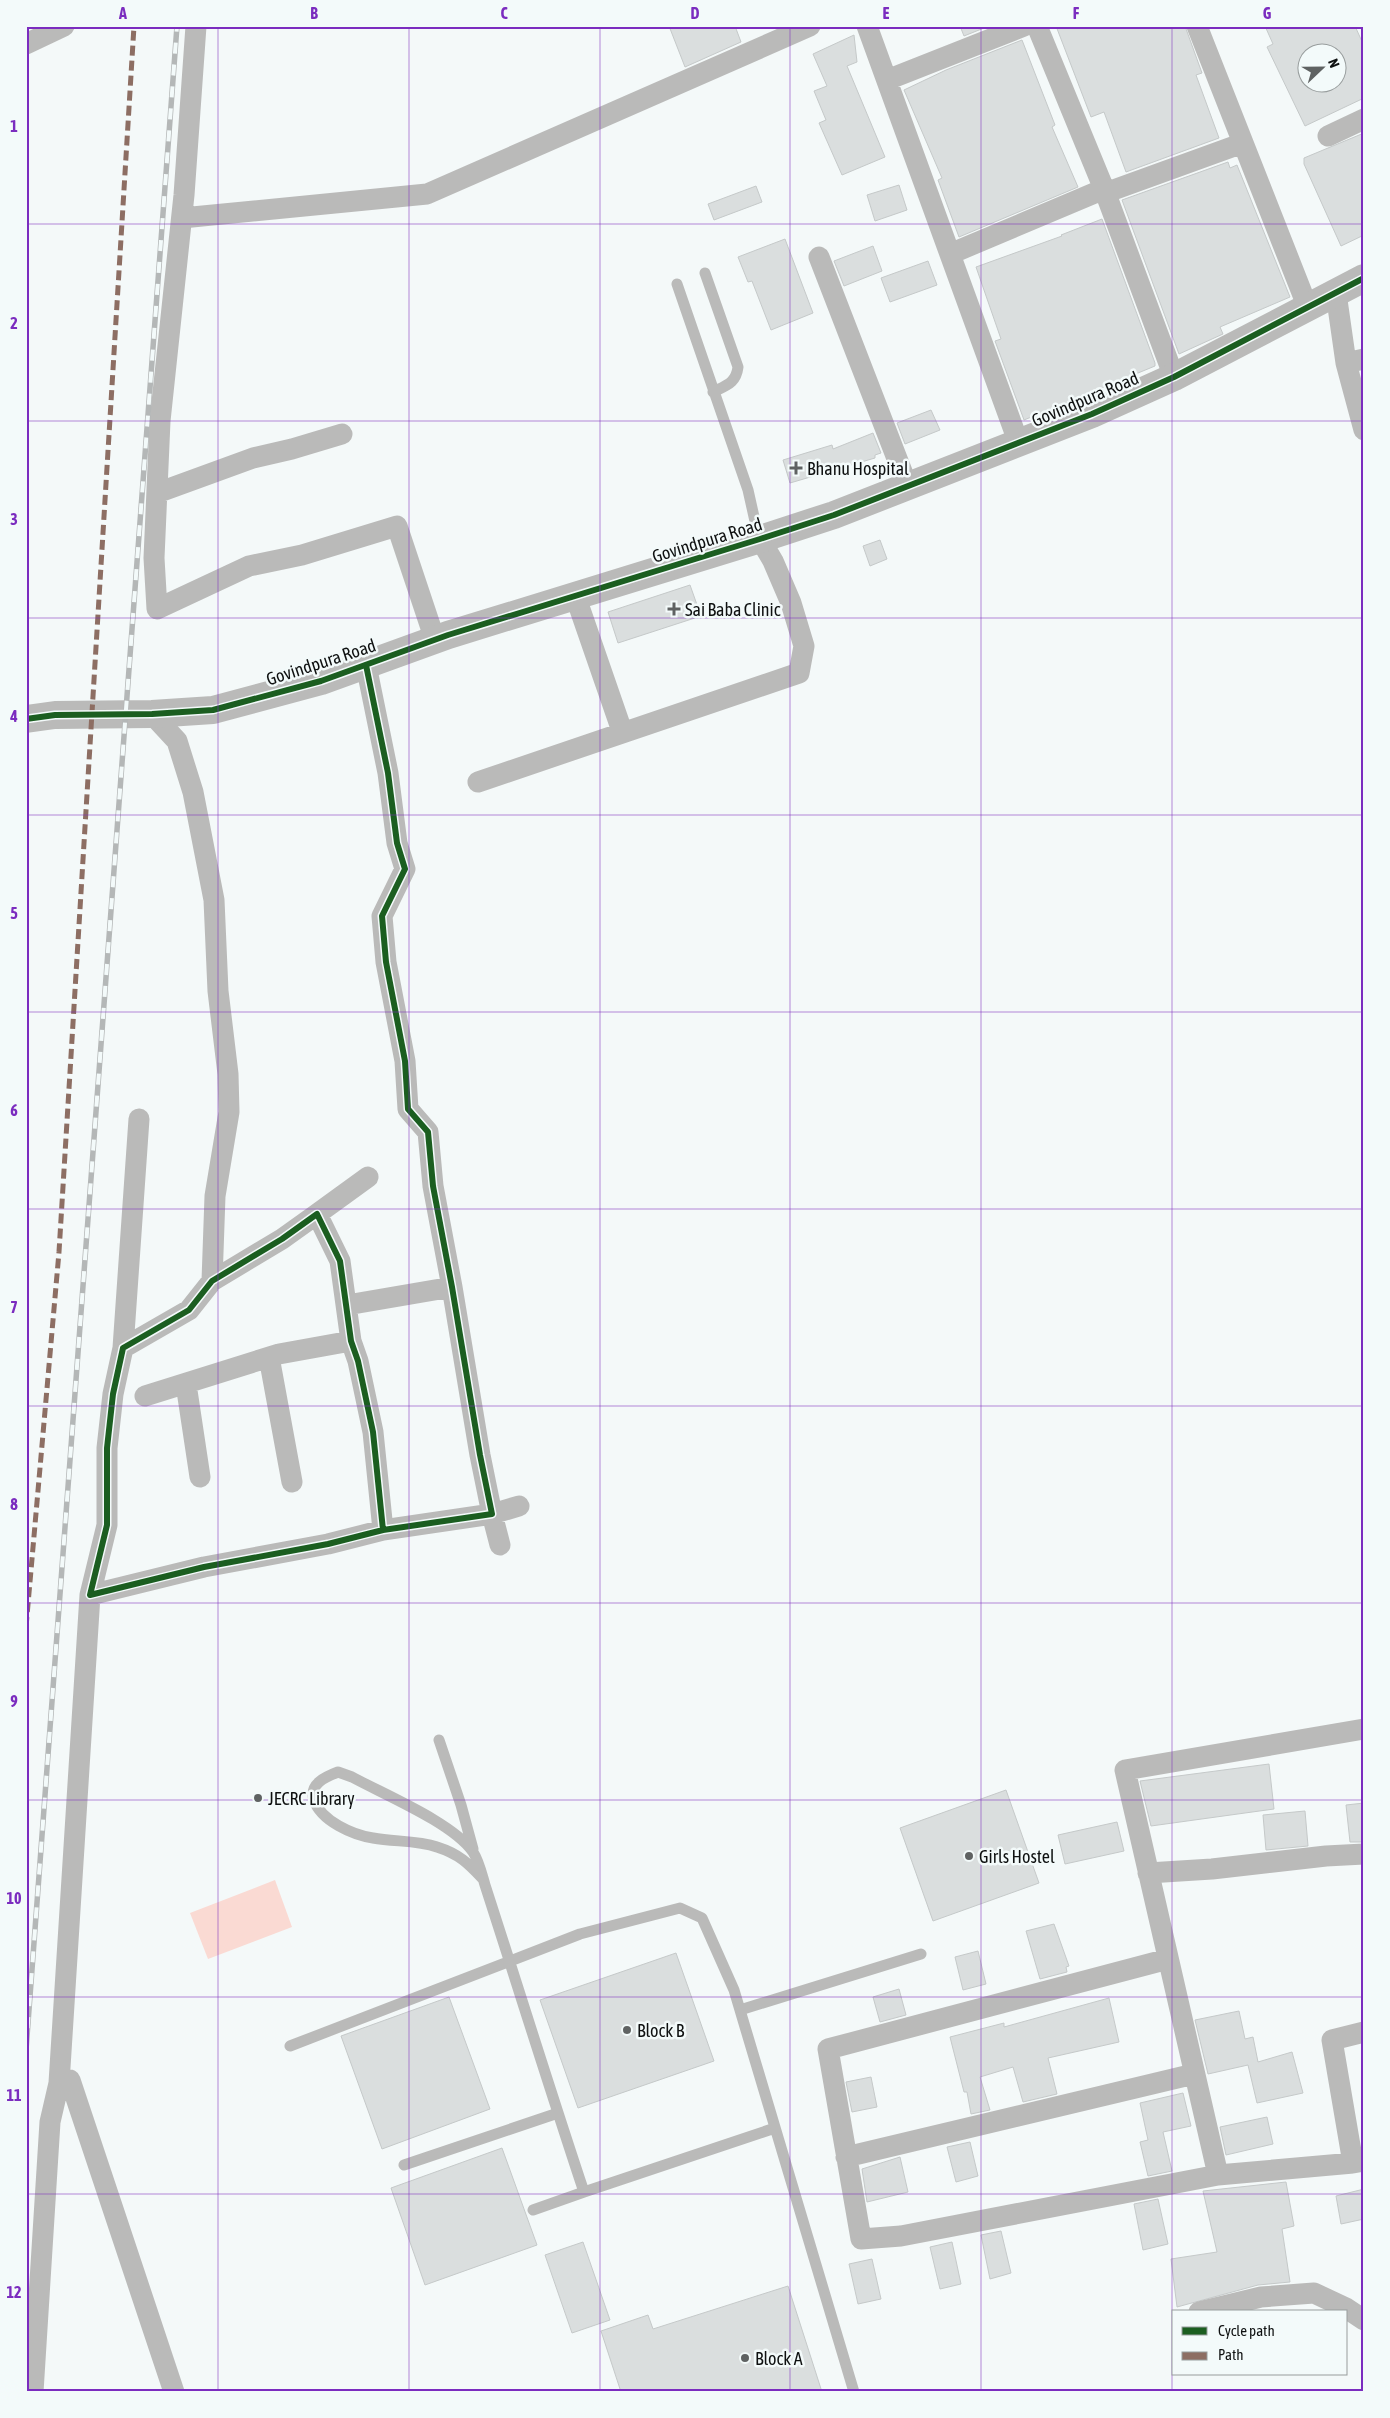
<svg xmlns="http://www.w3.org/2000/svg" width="1390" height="2418" font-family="'Asap Condensed',sans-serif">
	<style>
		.green { fill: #fadad3 }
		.building { fill: #dadede; stroke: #c5c9c9; fill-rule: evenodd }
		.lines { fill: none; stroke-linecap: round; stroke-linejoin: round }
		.service { stroke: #babab9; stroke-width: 11 }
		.minor { stroke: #babab9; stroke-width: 21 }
		.tertiary { stroke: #babab9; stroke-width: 28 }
		.rail-casing { stroke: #b4b7b7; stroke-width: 5.5 }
		.rail { stroke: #f3fafa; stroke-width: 4; stroke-dasharray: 11; stroke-linecap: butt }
		.quiet { stroke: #8d6e63; stroke-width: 5; stroke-dasharray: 10 5; stroke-linecap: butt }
		.cycleway-casing { stroke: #f3fafa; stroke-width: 9 }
		.cycleway { stroke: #1b5e20; stroke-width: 6 }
		.grid { fill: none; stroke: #7b2cbf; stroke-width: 1; stroke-opacity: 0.55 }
		.poi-dot { fill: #5f6262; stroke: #f3fafa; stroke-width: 2 }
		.labels { text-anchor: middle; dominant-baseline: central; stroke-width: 5; stroke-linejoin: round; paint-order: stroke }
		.street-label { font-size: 18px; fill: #0f1111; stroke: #f3fafa }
		.poi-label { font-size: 18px; fill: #0f1111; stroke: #f3fafa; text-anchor: start }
		.neatline { fill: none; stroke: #7b2cbf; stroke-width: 2 }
		.grid-label { font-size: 16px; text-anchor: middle; font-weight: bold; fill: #7b2cbf }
	</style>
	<rect width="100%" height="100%" fill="#f4f9f9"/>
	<path class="green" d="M 275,1880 L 292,1927 L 208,1959 L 190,1913 Z"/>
	<path class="building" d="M 669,26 L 735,26 L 741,42 L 685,67 Z
		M 960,26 L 989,26 L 964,36 Z
		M 1056,26 L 1185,26 L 1202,73 L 1196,75 L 1219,138 L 1126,172 L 1104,112 L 1091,117 Z
		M 1265,26 L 1355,26 L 1364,46 L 1364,98 L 1305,126 L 1267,47 L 1273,44 ZM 1308,52 L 1338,52 L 1338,82 L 1308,82 Z
		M 854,35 L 857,62 L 847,66 L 885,157 L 842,175 L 819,123 L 826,120 L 814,91 L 827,86 L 813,54 Z
		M 1022,40 L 1055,125 L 1052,127 L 1078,187 L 959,237 L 938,180 L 942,178 L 904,90 L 946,70 Z
		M 1364,133 L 1364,235 L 1341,246 L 1304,164 L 1304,158 Z
		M 1228,162 L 1230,168 L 1237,165 L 1290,297 L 1220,327 L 1223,334 L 1179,354 L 1122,200 Z
		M 899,185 L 907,210 L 875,221 L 867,195 Z
		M 756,186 L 762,202 L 714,220 L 708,204 Z
		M 1102,219 L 1155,363 L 1155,366 L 1024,420 L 995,341 L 1001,339 L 976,267 L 1062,236 L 1061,235 Z
		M 785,239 L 813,313 L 771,330 L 752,281 L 748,282 L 738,257 Z
		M 873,246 L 882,271 L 844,286 L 834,261 Z
		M 928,261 L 937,285 L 890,302 L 881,278 Z
		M 931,410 L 940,430 L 905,444 L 897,423 Z
		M 873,433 L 881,453 L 875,455 L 875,458 L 790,483 L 783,460 L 832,445 L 833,449 Z
		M 880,540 L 887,559 L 870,566 L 863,546 Z
		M 690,585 L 701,616 L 618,643 L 608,612 Z
		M 1269,1764 L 1274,1809 L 1151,1826 L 1140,1781 Z
		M 1006,1790 L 1039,1883 L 933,1921 L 900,1828 Z
		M 1364,1803 L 1364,1842 L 1350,1842 L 1346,1805 Z
		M 1305,1811 L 1308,1846 L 1266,1850 L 1263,1815 Z
		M 1117,1822 L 1124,1851 L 1065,1864 L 1058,1835 Z
		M 1054,1924 L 1069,1966 L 1066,1967 L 1067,1972 L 1040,1979 L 1026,1931 Z
		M 978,1951 L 986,1984 L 963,1990 L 955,1957 Z
		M 676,1953 L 714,2061 L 578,2108 L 540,2000 Z
		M 899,1989 L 906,2015 L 880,2022 L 873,1997 Z
		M 449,1997 L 490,2109 L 382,2149 L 341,2036 Z
		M 1109,1998 L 1119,2042 L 1048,2058 L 1057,2094 L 1023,2102 L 1013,2067 L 980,2077 L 990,2110 L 971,2114 L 967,2092 L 964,2092 L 950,2037 L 1004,2023 L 1004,2027 Z
		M 1239,2011 L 1245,2039 L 1253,2037 L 1258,2062 L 1292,2052 L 1303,2093 L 1257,2103 L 1248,2065 L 1208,2074 L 1195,2020 Z
		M 871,2077 L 877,2107 L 852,2112 L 846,2082 Z
		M 1183,2093 L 1191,2126 L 1163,2132 L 1172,2171 L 1148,2176 L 1140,2142 L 1148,2140 L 1140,2103 Z
		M 1267,2117 L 1273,2144 L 1226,2155 L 1220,2127 Z
		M 970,2142 L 978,2176 L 956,2182 L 947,2147 Z
		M 502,2148 L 537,2245 L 425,2285 L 391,2188 Z
		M 900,2157 L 908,2192 L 867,2202 L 862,2169 Z
		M 1286,2182 L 1294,2226 L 1282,2229 L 1290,2282 L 1258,2285 L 1177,2307 L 1171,2259 L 1217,2252 L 1203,2191 Z
		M 1364,2189 L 1364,2219 L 1341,2224 L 1336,2196 Z
		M 1158,2199 L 1168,2244 L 1143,2250 L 1134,2204 Z
		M 1001,2231 L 1011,2273 L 990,2279 L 981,2235 Z
		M 583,2242 L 610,2320 L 572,2333 L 545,2255 Z
		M 952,2242 L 961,2284 L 940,2289 L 930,2247 Z
		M 872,2259 L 881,2299 L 858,2304 L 849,2264 Z
		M 788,2286 L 822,2392 L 621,2392 L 601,2331 L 648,2315 L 653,2329 Z"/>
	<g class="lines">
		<path class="service" d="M 705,273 L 738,367 C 736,383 727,385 713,392
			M 677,284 L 748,490 L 759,539
			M 439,1740 L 461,1805 L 473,1849
			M 483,1879 C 468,1863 459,1854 437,1847 C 417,1840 394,1842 373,1838 C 353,1835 321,1821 314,1800 C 309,1784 325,1777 338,1772 L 352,1777 C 385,1795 453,1823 473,1852 C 479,1861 482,1875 485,1885 C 518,1987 550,2090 584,2192 L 775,2128
			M 740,2010 L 921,1954
			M 290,2046 L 580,1934 L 680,1908 L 702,1918 L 734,1990 L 854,2392
			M 404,2165 L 558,2113
			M 533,2210 L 584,2192"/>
		<path class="minor" d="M 196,26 L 184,195 L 160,421 L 154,558 L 157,609 L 249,566 L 302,555 L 397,526 L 435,640
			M 867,26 L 1019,444
			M 1037,26 L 1104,189 L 1174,377
			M 1197,26 L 1308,308
			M 26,44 L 64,26
			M 887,80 L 1024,26
			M 1328,136 L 1364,119
			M 1105,193 L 1243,143
			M 182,218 L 427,194 L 810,26
			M 950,254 L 1104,189
			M 819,257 L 908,487
			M 1336,293 L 1346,363 L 1364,430
			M 1346,363 L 1364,359
			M 157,493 L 253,458 L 292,449 L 342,434
			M 575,595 L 622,731
			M 366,665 L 388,773 L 397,843 L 405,869 L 382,916 L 386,962 L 405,1061 L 408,1109 L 428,1132 L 433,1186 L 452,1287 L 480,1455 L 492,1514 L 383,1530 L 328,1544 L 204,1567 L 90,1595 L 107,1525 L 107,1448 L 113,1394 L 123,1348 L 189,1310 L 212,1281 L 282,1239 L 317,1214 L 340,1261 L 351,1341 L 358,1361 L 373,1432 L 383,1530
			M 152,714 L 177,741 L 193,792 L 214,900 L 218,991 L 228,1074 L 229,1112 L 215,1196 L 212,1281
			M 478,782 L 799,673 L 804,646 L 791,603 L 773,561 L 760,539
			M 317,1214 L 368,1177
			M 347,1305 L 452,1287
			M 123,1348 L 139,1119
			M 269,1357 L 292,1482
			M 186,1384 L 200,1477
			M 145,1396 L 279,1354 L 351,1341
			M 500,1545 L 492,1514 L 519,1506
			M 1148,1873 L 1212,1869 L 1326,1856 L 1364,1854
			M 1168,1959 L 828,2049 L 861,2239 L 901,2236 L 1218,2175 L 1353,2163
			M 1364,2032 L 1332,2040 L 1353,2163 L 1364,2161
			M 59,2083 L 90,1595
			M 846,2157 L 1194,2074
			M 1218,2175 L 1125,1770 L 1364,1729
			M 1199,2312 L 1261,2297 L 1314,2293 L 1346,2308 L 1364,2320
			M 33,2392 L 50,2122 L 59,2083 L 70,2080 L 174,2392"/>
		<path class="tertiary" d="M 26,719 L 55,715 L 152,714 L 213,710 L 321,681 L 448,635 L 760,539 L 834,515 L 1092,414 L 1174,377 L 1364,278"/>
		<g class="rail-casing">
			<path id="rail" d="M 26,2050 L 177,26"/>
		</g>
		<use href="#rail" class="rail"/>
		<path class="quiet" d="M 26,1627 L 59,1252 L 134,26"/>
		<g class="cycleway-casing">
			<path id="cycleway" d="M 366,665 L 388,773 L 397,843 L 405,869 L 382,916 L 386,962 L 405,1061 L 408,1109 L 428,1132 L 433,1186 L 452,1287 L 480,1455 L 492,1514 L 383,1530 L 328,1544 L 204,1567 L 90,1595 L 107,1525 L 107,1448 L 113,1394 L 123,1348 L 189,1310 L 212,1281 L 282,1239 L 317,1214 L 340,1261 L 351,1341 L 358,1361 L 373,1432 L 383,1530
				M 26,719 L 55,715 L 152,714 L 213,710 L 321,681 L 448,635 L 760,539 L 834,515 L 1092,414 L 1174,377 L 1364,278"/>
		</g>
		<use href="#cycleway" class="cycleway"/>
	</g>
	<path class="grid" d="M 218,26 L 218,2392M 409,26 L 409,2392M 600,26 L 600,2392M 790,26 L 790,2392M 981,26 L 981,2392M 1172,26 L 1172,2392M 26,224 L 1364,224M 26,421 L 1364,421M 26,618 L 1364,618M 26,815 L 1364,815M 26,1012 L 1364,1012M 26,1209 L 1364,1209M 26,1406 L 1364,1406M 26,1603 L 1364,1603M 26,1800 L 1364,1800M 26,1997 L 1364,1997M 26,2194 L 1364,2194"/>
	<g class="poi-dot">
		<path d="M793.5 460.5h5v5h5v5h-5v5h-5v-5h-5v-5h5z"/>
		<path d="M671.5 601.5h5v5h5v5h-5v5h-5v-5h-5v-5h5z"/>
		<circle cx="258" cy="1798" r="5"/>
		<circle cx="969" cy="1856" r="5"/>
		<circle cx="627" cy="2030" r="5"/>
		<circle cx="745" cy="2358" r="5"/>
	</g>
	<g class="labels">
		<g class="street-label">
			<text transform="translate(1085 399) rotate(-23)">Govindpura Road</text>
			<text transform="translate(707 540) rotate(-17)">Govindpura Road</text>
			<text transform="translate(321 662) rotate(-18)">Govindpura Road</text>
		</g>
		<g class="poi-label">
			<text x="807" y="468">Bhanu Hospital</text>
			<text x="685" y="609">Sai Baba Clinic</text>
			<text x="268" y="1798">JECRC Library</text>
			<text x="979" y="1856">Girls Hostel</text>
			<text x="637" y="2030">Block B</text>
			<text x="755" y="2358">Block A</text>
		</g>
	</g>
	<rect width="1390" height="2418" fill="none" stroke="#f3fafa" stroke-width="55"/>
	<rect x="1172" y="2310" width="175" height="65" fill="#f3fafa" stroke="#989d9d"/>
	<rect x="1182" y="2327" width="25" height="8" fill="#1b5e20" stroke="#989d9d"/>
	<text x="1218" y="2336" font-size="15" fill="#0f1111">Cycle path</text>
	<rect x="1182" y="2352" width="25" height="8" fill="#8d6e63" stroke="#989d9d"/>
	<text x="1218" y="2360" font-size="15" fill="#0f1111">Path</text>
	<g transform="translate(1322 68) rotate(68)"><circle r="24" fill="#f3fafa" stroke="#989d9d"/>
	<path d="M0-4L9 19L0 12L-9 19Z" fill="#5f6262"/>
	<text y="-8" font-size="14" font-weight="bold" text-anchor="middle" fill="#0f1111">N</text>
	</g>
	<rect x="28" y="28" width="1334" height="2362" class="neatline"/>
	<g class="grid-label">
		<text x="123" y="19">A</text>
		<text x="314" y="19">B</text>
		<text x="504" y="19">C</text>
		<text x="695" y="19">D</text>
		<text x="886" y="19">E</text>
		<text x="1076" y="19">F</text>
		<text x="1267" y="19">G</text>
		<text x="14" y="132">1</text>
		<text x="14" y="329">2</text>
		<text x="14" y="525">3</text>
		<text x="14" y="722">4</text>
		<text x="14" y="919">5</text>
		<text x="14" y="1116">6</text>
		<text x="14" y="1313">7</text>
		<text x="14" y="1510">8</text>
		<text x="14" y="1707">9</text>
		<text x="14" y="1904">10</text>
		<text x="14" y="2101">11</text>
		<text x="14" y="2298">12</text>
	</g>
</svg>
